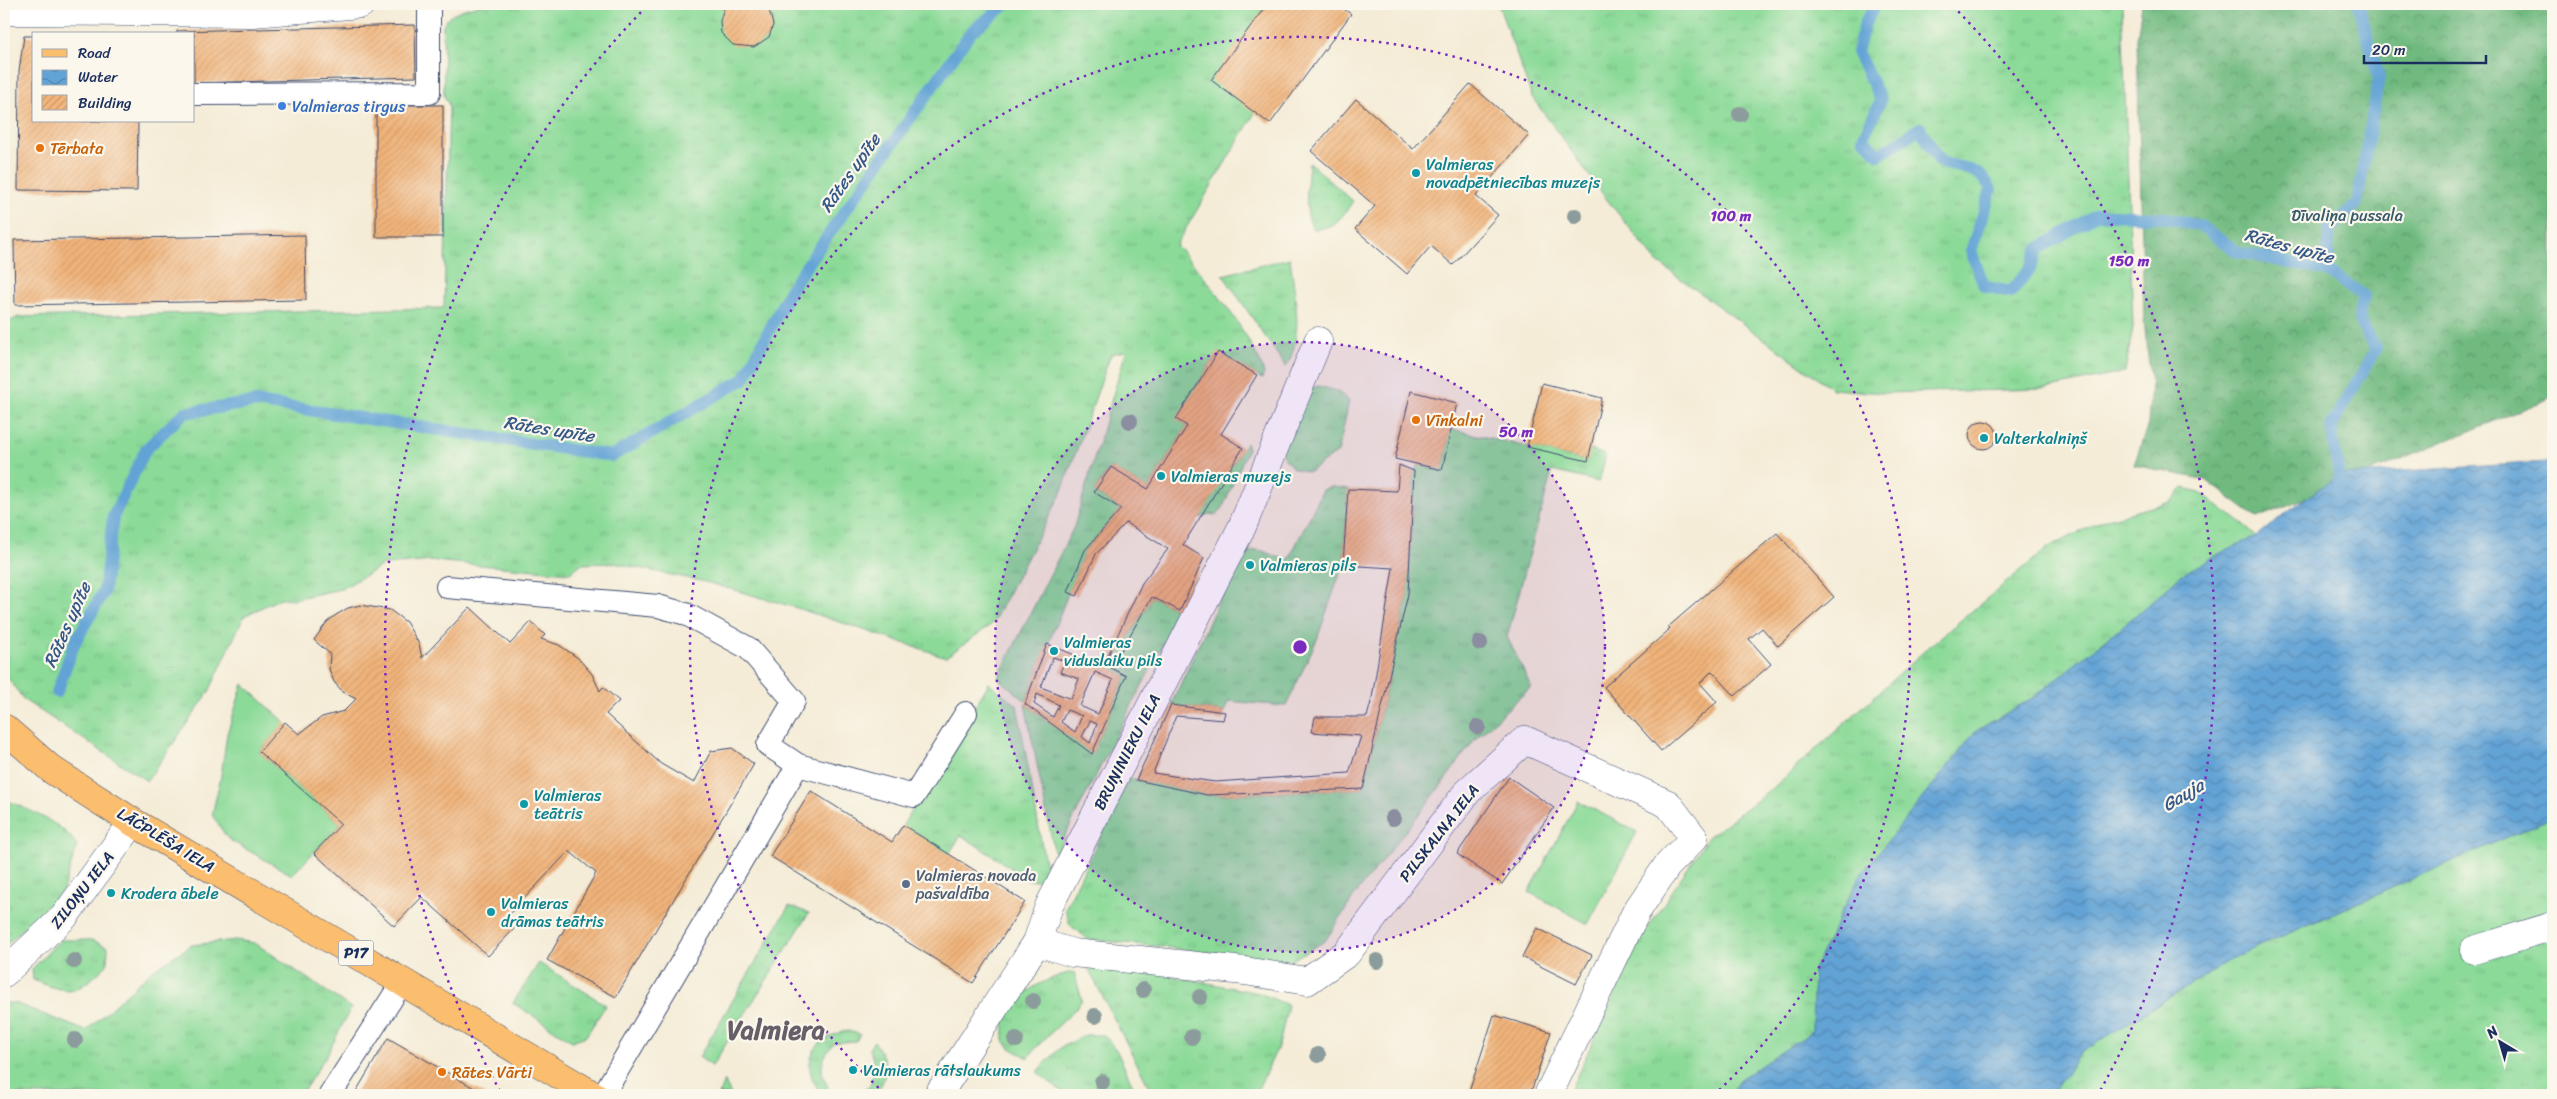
<svg xmlns="http://www.w3.org/2000/svg" width="2557" height="1099" font-family="Sriracha,sans-serif">
	<style>
		.grass { fill: url(#grass-tufts); stroke: #53847b }
		.forest { fill: url(#forest-crowns); stroke: #46746f }
		.garden { fill: #8bda98; stroke: #53847b }
		.water { fill: url(#water-waves); stroke: #3e699a }
		.lines { fill: none; stroke-linecap: round; stroke-linejoin: round }
		.stream { stroke: #62a3d5; stroke-width: 12 }
		.building { fill: url(#building-hatch); fill-rule: evenodd }
		.lane-casing { stroke: #3c4b70; stroke-width: 24 }
		.street-casing { stroke: #3c4b70; stroke-width: 29 }
		.primary-casing { stroke: #3c4b70; stroke-width: 29 }
		.lane { stroke: #fff; stroke-width: 22 }
		.street { stroke: #fff; stroke-width: 28 }
		.primary { stroke: #fbbd6e; stroke-width: 28 }
		.tree { fill: #8c9c9c }
		.ring { fill: none; stroke: #7b2cbf; stroke-width: 2.5; stroke-dasharray: 2.5 5 }
		.shop-dot { fill: #3f7fe0; stroke: #fbf7ec; stroke-width: 2 }
		.food-dot { fill: #e8710a; stroke: #fbf7ec; stroke-width: 2 }
		.culture-dot { fill: #0f9aa8; stroke: #fbf7ec; stroke-width: 2 }
		.service-dot { fill: #5c6f8a; stroke: #fbf7ec; stroke-width: 2 }
		.labels { text-anchor: middle; dominant-baseline: central; stroke-width: 4.5; stroke-linejoin: round; paint-order: stroke }
		.shield { fill: #fbf7ec; stroke: #5e6b89; stroke-width: 1 }
		.shield-label { font-size: 15px; font-weight: bold; fill: #1b2f5e }
		.shop-label { font-size: 16px; fill: #366cbe; stroke: #fbf7ec; text-anchor: start }
		.food-label { font-size: 16px; fill: #c56008; stroke: #fbf7ec; text-anchor: start }
		.culture-label { font-size: 16px; fill: #0d838f; stroke: #fbf7ec; text-anchor: start }
		.park-label { font-size: 16px; fill: #375a6c; stroke: #fbf7ec }
		.street-label { font-size: 16px; fill: #1b2f5e; stroke: #fbf7ec }
		.service-label { font-size: 16px; fill: #4e5e75; stroke: #fbf7ec; text-anchor: start }
		.water-label { font-size: 18px; font-style: italic; fill: #345888; stroke: #fbf7ec }
		.town-label { font-size: 26px; font-weight: bold; fill: #665e68; stroke: #fbf7ec }
		.centre { fill: #7b2cbf; stroke: #fbf7ec; stroke-width: 2.5 }
		.ring-label { font-size: 15px; text-anchor: middle; font-weight: bold; fill: #7b2cbf; stroke: #fbf7ec; stroke-width: 4.5; stroke-linejoin: round; paint-order: stroke }
	</style>
	<defs>
		<pattern id="grass-tufts" width="24" height="20" patternUnits="userSpaceOnUse" patternTransform="scale(1.25)"><rect width="24" height="20" fill="#8bda98"/><path d="M3 7l-1-3M5 7V3M7 7l1-3M15 17l-1-3M17 17v-4M19 17l1-3" fill="none" stroke="#77bb85"/></pattern>
		<pattern id="forest-crowns" width="20" height="18" patternUnits="userSpaceOnUse" patternTransform="scale(1.25)"><rect width="20" height="18" fill="#70ba80"/><path d="M2 6a3 3 0 1 1 6 0M12 15a3 3 0 1 1 6 0" fill="none" stroke="#5b986c"/></pattern>
		<pattern id="water-waves" width="16" height="10" patternUnits="userSpaceOnUse" patternTransform="scale(1.25)"><rect width="16" height="10" fill="#62a3d5"/><path d="M0 5q4-4 8 0t8 0" fill="none" stroke="#5085b0"/></pattern>
		<pattern id="building-hatch" width="6" height="6" patternUnits="userSpaceOnUse" patternTransform="scale(1.25)"><rect width="6" height="6" fill="#f1b47a"/><path d="M-1 1l2-2M0 6l6-6M5 7l2-2" fill="none" stroke="#ce9b6c"/></pattern>
	</defs>
	<rect width="100%" height="100%" fill="#fbf7ec"/>
	<filter id="ink" filterUnits="userSpaceOnUse"><feTurbulence type="fractalNoise" baseFrequency=".02" numOctaves="2"/><feDisplacementMap in="SourceGraphic" scale="10" xChannelSelector="R" yChannelSelector="G"/><feConvolveMatrix kernelMatrix="1 2 1 2 8 2 1 2 1" color-interpolation-filters="sRGB"/></filter>
	<filter id="wash" filterUnits="userSpaceOnUse"><feTurbulence type="fractalNoise" baseFrequency=".0096" numOctaves="4" result="noise"/><feDisplacementMap in="SourceGraphic" scale="20" xChannelSelector="R" yChannelSelector="G"/><feGaussianBlur stdDeviation="1.12" result="paint"/><feColorMatrix in="noise" values="0 0 0 0 0 0 0 0 0 0 0 0 0 0 0 0 0 1.4 0 .05"/><feComposite in="paint" operator="in"/></filter>
	<g filter="url(#wash)">
		<rect width="100%" height="100%" fill="#f4ecd7"/>
		<path class="grass" d="M 482,4 L 1320,4 L 1176,245 C 1204,274 1252,336 1264,373 L 1262,379 L 1218,352 L 1177,418 L 1187,426 L 1148,489 L 1110,467 L 1094,492 L 1121,509 L 1085,550 L 1026,701 L 998,678 L 1074,527 L 1126,351 L 1111,354 L 1060,496 L 992,624 L 946,657 L 797,608 L 706,582 L 614,563 L 581,564 L 570,573 L 434,561 L 383,565 L 341,589 L 293,599 L 281,598 L 244,616 L 209,692 L 147,781 L 24,700 L 4,673 L 4,325 L 18,317 L 444,308 L 449,105 L 444,96 L 443,25 C 449,11 469,8 482,4 Z
			M 1498,4 L 2122,4 L 2133,327 L 2125,372 L 2046,389 L 1883,393 L 1833,389 L 1656,261 L 1605,197 L 1532,97 Z
			M 1309,162 L 1353,201 C 1342,218 1335,228 1314,229 C 1302,216 1308,180 1309,162 Z
			M 1290,258 C 1294,293 1305,336 1286,367 L 1223,275 Z
			M 1318,386 L 1337,391 L 1349,401 L 1338,452 L 1309,472 L 1293,468 L 1281,454 L 1307,390 Z
			M 1451,429 L 1587,461 L 1590,450 L 1606,455 L 1599,482 L 1552,471 L 1507,637 L 1531,687 L 1475,739 L 1434,795 L 1355,895 L 1325,941 L 1290,961 L 1088,939 L 1070,925 L 1065,909 L 1129,778 L 1207,795 L 1363,789 L 1408,594 L 1414,471 L 1419,465 L 1442,470 Z
			M 1246,443 L 1248,448 L 1222,509 L 1216,515 L 1209,514 L 1199,518 Z
			M 1331,487 L 1348,489 L 1343,565 L 1317,639 L 1286,706 L 1228,701 L 1225,712 L 1171,705 L 1234,568 C 1253,540 1261,551 1288,561 L 1323,490 Z
			M 2183,488 L 2200,492 L 2249,529 L 2256,537 L 2226,550 L 2181,575 L 2145,608 L 2034,697 L 1976,731 L 1814,969 L 1812,1032 L 1740,1079 L 1730,1095 L 1568,1095 L 1640,940 L 1708,837 L 1772,789 L 1931,645 L 2049,547 L 2104,520 L 2170,502 Z
			M 1152,597 L 1180,611 L 1055,855 L 1025,704 L 1092,753 L 1126,676 L 1111,668 Z
			M 989,683 L 1017,705 L 1047,874 L 1041,880 L 1029,880 L 961,835 L 949,854 L 903,825 Z
			M 4,799 C 28,810 64,823 77,846 L 63,890 L 4,947 Z
			M 2553,817 L 2553,1095 L 2051,1095 L 2080,1053 L 2237,956 Z
			M 789,906 L 809,913 L 712,1066 L 699,1057 Z
			M 60,940 L 92,940 L 108,947 L 107,965 C 76,994 73,996 33,980 L 32,969 Z
			M 235,940 L 255,943 L 351,1008 L 329,1051 L 301,1095 L 4,1095 L 4,1003 L 15,1003 L 86,1031 L 154,969 L 192,945 Z
			M 539,963 L 606,1005 L 586,1036 L 572,1041 L 513,1003 Z
			M 1086,964 L 1125,967 L 1259,993 L 1288,1005 L 1279,1045 L 1255,1095 L 1153,1095 Z
			M 1074,972 L 1082,1000 C 1066,1022 1044,1036 1028,1058 L 1010,1048 L 1004,1041 C 1004,1034 1003,1027 1005,1021 C 1011,994 1050,976 1074,972 Z
			M 848,1031 L 860,1034 L 856,1041 L 834,1043 C 821,1059 818,1068 828,1087 L 823,1095 C 797,1067 812,1036 848,1031 Z
			M 1086,1035 L 1104,1035 L 1117,1051 L 1137,1095 L 1064,1095 L 1065,1094 L 1037,1072 L 1061,1047 Z
			M 874,1041 C 889,1064 889,1072 876,1095 L 841,1095 L 856,1095 L 870,1086 L 875,1064 L 869,1049 Z
			M 724,1080 L 731,1095 L 719,1095 Z"/>
		<path class="forest" d="M 2142,4 L 2553,4 L 2553,397 L 2257,518 L 2206,480 L 2134,465 L 2148,424 L 2151,385 L 2144,320 L 2137,39 Z"/>
		<path class="garden" d="M 243,684 L 285,722 L 259,752 L 341,824 L 292,875 L 228,839 L 212,815 L 221,776 L 227,734 Z
			M 1578,801 L 1637,832 L 1588,924 L 1529,892 Z"/>
		<path class="water" d="M 2553,458 L 2553,817 L 2237,956 L 2080,1053 L 2051,1095 L 1730,1095 L 1740,1079 L 1812,1032 L 1814,969 L 1859,877 L 1976,731 L 2034,697 L 2145,608 L 2181,575 L 2226,550 L 2256,537 L 2288,511 L 2339,475 L 2547,462 Z"/>
		<g class="lines">
			<path class="stream" d="M 1876,4 L 1865,23 L 1857,52 L 1881,100 L 1863,138 L 1879,155 L 1920,128 L 1940,162 C 1962,169 1982,167 1991,190 L 1971,251 L 1984,286 L 2011,292 L 2030,269 L 2038,249 L 2097,214 L 2166,218 L 2200,226 L 2238,252 L 2328,271 L 2364,296 C 2354,320 2363,329 2376,349 L 2331,426 L 2339,475 L 2338,492
				M 2328,271 L 2329,230 L 2357,203 L 2379,78 L 2358,4
				M 57,692 L 74,644 L 104,591 L 113,517 L 146,449 L 184,413 L 256,402 L 612,456 L 744,379 L 791,288 L 971,32 L 1006,4"/>
		</g>
		<g id="blocks">
			<path class="building" d="M 729,4 L 764,4 L 770,13 L 773,25 L 769,37 L 754,47 L 733,45 L 721,33 L 720,21 L 724,8 Z
				M 1267,4 L 1337,4 L 1351,14 L 1270,124 L 1211,80 Z
				M 415,25 L 416,77 L 194,83 L 194,34 L 177,34 L 177,31 Z
				M 24,36 L 34,36 L 34,121 L 138,121 L 137,191 L 18,190 L 19,71 Z
				M 1470,84 L 1529,135 L 1476,196 L 1498,215 L 1453,265 L 1431,246 L 1407,274 L 1355,229 L 1375,206 L 1311,151 L 1356,99 L 1413,149 Z
				M 376,105 L 443,105 L 443,237 L 376,237 Z
				M 305,235 L 306,300 L 15,305 L 14,240 Z
				M 1218,352 L 1257,375 L 1221,434 L 1243,448 L 1183,545 L 1204,558 L 1180,611 L 1152,597 L 1111,668 L 1126,676 L 1092,754 L 1025,704 L 1047,644 L 1103,666 L 1142,583 L 1168,549 L 1126,523 L 1096,554 L 1077,596 L 1068,592 L 1085,550 L 1121,509 L 1094,492 L 1111,467 L 1148,489 L 1187,426 L 1176,419 ZM 1053,657 L 1065,661 L 1060,672 L 1079,679 L 1071,699 L 1041,687 ZM 1095,672 L 1113,680 L 1098,714 L 1080,706 ZM 1037,694 L 1059,705 L 1053,717 L 1034,704 ZM 1067,710 L 1082,716 L 1075,732 L 1061,722 ZM 1090,721 L 1097,724 L 1090,743 L 1082,737 Z
				M 1542,383 L 1602,398 L 1588,461 L 1527,447 Z
				M 1411,391 L 1457,403 L 1442,470 L 1395,459 Z
				M1969 435a14 14 0 1 1 28 0a14 14 0 1 1-28 0Z
				M 1399,465 L 1414,471 L 1408,594 L 1363,789 L 1207,795 L 1136,780 L 1171,705 L 1225,712 L 1223,720 L 1176,716 L 1153,773 L 1215,782 L 1349,773 L 1361,736 L 1312,732 L 1315,717 L 1367,717 L 1372,698 L 1393,568 L 1343,565 L 1348,489 L 1397,491 Z
				M 1777,533 L 1834,597 L 1778,646 L 1762,628 L 1749,639 L 1771,664 L 1735,696 L 1712,671 L 1700,683 L 1717,702 L 1661,751 L 1604,687 L 1670,629 L 1668,627 Z
				M 360,605 L 390,610 L 406,622 L 419,644 L 422,658 L 470,607 L 510,644 L 531,622 L 545,635 L 541,639 L 559,645 L 578,658 L 592,674 L 600,691 L 603,687 L 619,701 L 606,714 L 661,764 L 694,783 L 711,751 L 732,748 L 754,764 L 616,997 L 547,960 L 596,873 L 569,851 L 506,918 L 514,929 L 488,956 L 422,897 L 394,926 L 314,853 L 341,824 L 259,752 L 285,722 L 299,734 L 322,717 L 344,711 L 356,699 L 343,692 L 334,682 L 329,669 L 330,654 L 314,640 L 327,622 L 336,615 L 348,608 Z
				M 1509,777 L 1554,808 L 1502,884 L 1457,854 Z
				M 811,791 L 892,842 L 903,825 L 1025,902 L 973,983 L 770,856 Z
				M 1537,928 L 1592,955 L 1576,984 L 1522,957 Z
				M 1494,1015 L 1551,1032 L 1530,1095 L 1468,1095 Z
				M 388,1038 L 486,1095 L 354,1095 Z"/>
		</g>
	</g>
	<g filter="url(#ink)">
		<use href="#blocks" fill-opacity="0" stroke="#3c4b70" stroke-width="1"/>
		<g class="lines">
			<g class="lane-casing">
				<path id="lane" d="M 194,94 L 429,93 L 429,4
					M 447,587 L 658,606 L 686,614 L 748,648 L 794,701 L 768,745 L 798,765 L 603,1095
					M 798,765 L 914,796 L 966,713
					M 330,1095 L 403,981"/>
			</g>
			<g class="street-casing">
				<path id="street" d="M 4,11 L 253,13 L 361,4
					M 1037,942 L 1073,953 L 1245,971 L 1307,981 L 1347,953 L 1468,791 L 1525,740 L 1668,804 L 1694,838 L 1667,866 L 1636,912 L 1548,1095
					M 2474,950 L 2553,926
					M 4,973 L 64,917 L 133,822
					M 938,1095 L 1037,942 L 1049,906 L 1242,527 L 1318,341"/>
			</g>
			<g class="primary-casing">
				<path id="primary" d="M 4,728 L 52,770 L 133,822 L 593,1095"/>
			</g>
			<use href="#lane" class="lane"/>
			<use href="#street" class="street"/>
			<use href="#primary" class="primary"/>
		</g>
		<g class="tree">
			<circle cx="1740" cy="114" r="8"/>
			<circle cx="1575" cy="216" r="8"/>
			<circle cx="1130" cy="421" r="8"/>
			<circle cx="1480" cy="643" r="8"/>
			<circle cx="1478" cy="727" r="8"/>
			<circle cx="1393" cy="818" r="8"/>
			<circle cx="74" cy="961" r="8"/>
			<circle cx="1377" cy="961" r="8"/>
			<circle cx="1143" cy="990" r="8"/>
			<circle cx="1200" cy="997" r="8"/>
			<circle cx="1033" cy="1001" r="8"/>
			<circle cx="1095" cy="1016" r="8"/>
			<circle cx="1192" cy="1037" r="8"/>
			<circle cx="75" cy="1040" r="8"/>
			<circle cx="1016" cy="1040" r="8"/>
			<circle cx="1318" cy="1055" r="8"/>
			<circle cx="1102" cy="1082" r="8"/>
		</g>
	</g>
	<circle cx="1300" cy="647" r="305" fill="#7b2cbf" fill-opacity=".12"/>
	<g class="ring">
		<circle cx="1300" cy="647" r="305"/>
		<path d="M884 1093A610 610 0 1 1 1716 1093"/>
		<path d="M500 1091A915 915 0 0 1 647 6M1953 6A915 915 0 0 1 2100 1091"/>
	</g>
	<circle class="shop-dot" cx="282" cy="106" r="5"/>
	<g class="food-dot">
		<circle cx="40" cy="148" r="5"/>
		<circle cx="1416" cy="420" r="5"/>
		<circle cx="442" cy="1072" r="5"/>
	</g>
	<g class="culture-dot">
		<circle cx="1416" cy="173" r="5"/>
		<circle cx="1984" cy="438" r="5"/>
		<circle cx="1161" cy="476" r="5"/>
		<circle cx="1250" cy="565" r="5"/>
		<circle cx="1054" cy="651" r="5"/>
		<circle cx="524" cy="804" r="5"/>
		<circle cx="111" cy="893" r="5"/>
		<circle cx="491" cy="912" r="5"/>
		<circle cx="853" cy="1070" r="5"/>
	</g>
	<circle class="service-dot" cx="906" cy="884" r="5"/>
	<g class="labels">
		<rect class="shield" x="338.5" y="940.5" width="35" height="25" rx="4"/>
		<g class="shield-label">
			<text x="356" y="953">P17</text>
		</g>
		<g class="shop-label">
			<text x="292" y="106">Valmieras tirgus</text>
		</g>
		<g class="food-label">
			<text x="50" y="148">Tērbata</text>
			<text x="1426" y="420">Vīnkalni</text>
			<text x="452" y="1072">Rātes Vārti</text>
		</g>
		<g class="culture-label">
			<text x="1426" y="164">Valmieras<tspan x="1426" dy="18">novadpētniecības muzejs</tspan></text>
			<text x="1994" y="438">Valterkalniņš</text>
			<text x="1171" y="476">Valmieras muzejs</text>
			<text x="1260" y="565">Valmieras pils</text>
			<text x="1064" y="642">Valmieras<tspan x="1064" dy="18">viduslaiku pils</tspan></text>
			<text x="534" y="795">Valmieras<tspan x="534" dy="18">teātris</tspan></text>
			<text x="121" y="893">Krodera ābele</text>
			<text x="501" y="903">Valmieras<tspan x="501" dy="18">drāmas teātris</tspan></text>
			<text x="863" y="1070">Valmieras rātslaukums</text>
		</g>
		<g class="park-label">
			<text x="2347" y="215">Dīvaliņa pussala</text>
		</g>
		<g class="street-label">
			<text transform="translate(1127 752) rotate(-63)">BRUŅINIEKU IELA</text>
			<text transform="translate(1439 833) rotate(-52)">PILSKALNA IELA</text>
			<text transform="translate(166 840) rotate(31)">LĀČPLĒŠA IELA</text>
			<text transform="translate(82 890) rotate(-52)">ZILOŅU IELA</text>
		</g>
		<g class="service-label">
			<text x="916" y="875">Valmieras novada<tspan x="916" dy="18">pašvaldība</tspan></text>
		</g>
		<g class="water-label">
			<text transform="translate(850 173) rotate(-55)">Rātes upīte</text>
			<text transform="translate(2289 246) rotate(15)">Rātes upīte</text>
			<text transform="translate(549 429) rotate(9)">Rātes upīte</text>
			<text transform="translate(67 625) rotate(-66)">Rātes upīte</text>
			<text transform="translate(2183 795) rotate(-31)">Gauja</text>
		</g>
		<g class="town-label">
			<text x="776" y="1030">Valmiera</text>
		</g>
	</g>
	<circle cx="1300" cy="647" r="8" class="centre"/>
	<g class="ring-label">
		<text x="1731" y="221">100 m</text>
		<text x="2129" y="266">150 m</text>
		<text x="1516" y="437">50 m</text>
	</g>
	<rect width="2557" height="1099" fill="none" stroke="#fbf7ec" stroke-width="20"/>
	<rect x="32" y="32" width="162" height="90" fill="#fbf7ec" stroke="#a1a7b3"/>
	<rect x="42" y="49" width="25" height="8" fill="#fbbd6e" stroke="#a1a7b3"/>
	<text x="78" y="58" font-size="15" fill="#1b2f5e">Road</text>
	<rect x="42" y="70" width="25" height="15" fill="url(#water-waves)" stroke="#a1a7b3"/>
	<text x="78" y="82" font-size="15" fill="#1b2f5e">Water</text>
	<rect x="42" y="95" width="25" height="15" fill="url(#building-hatch)" stroke="#a1a7b3"/>
	<text x="78" y="108" font-size="15" fill="#1b2f5e">Building</text>
	<g transform="translate(2500 1042) rotate(322)" stroke="#fbf7ec" stroke-width="4" paint-order="stroke">
	<path d="M0-4L9 19L0 12L-9 19Z" fill="#1b2f5e"/>
	<text y="-8" font-size="14" font-weight="bold" text-anchor="middle" fill="#1b2f5e">N</text>
	</g>
	<path d="M2364 55v8h122v-8" fill="none" stroke="#1b2f5e" stroke-width="2.5"/>
	<text x="2372" y="55" font-size="15" fill="#1b2f5e" stroke="#fbf7ec" stroke-width="4" paint-order="stroke">20 m</text>
</svg>
